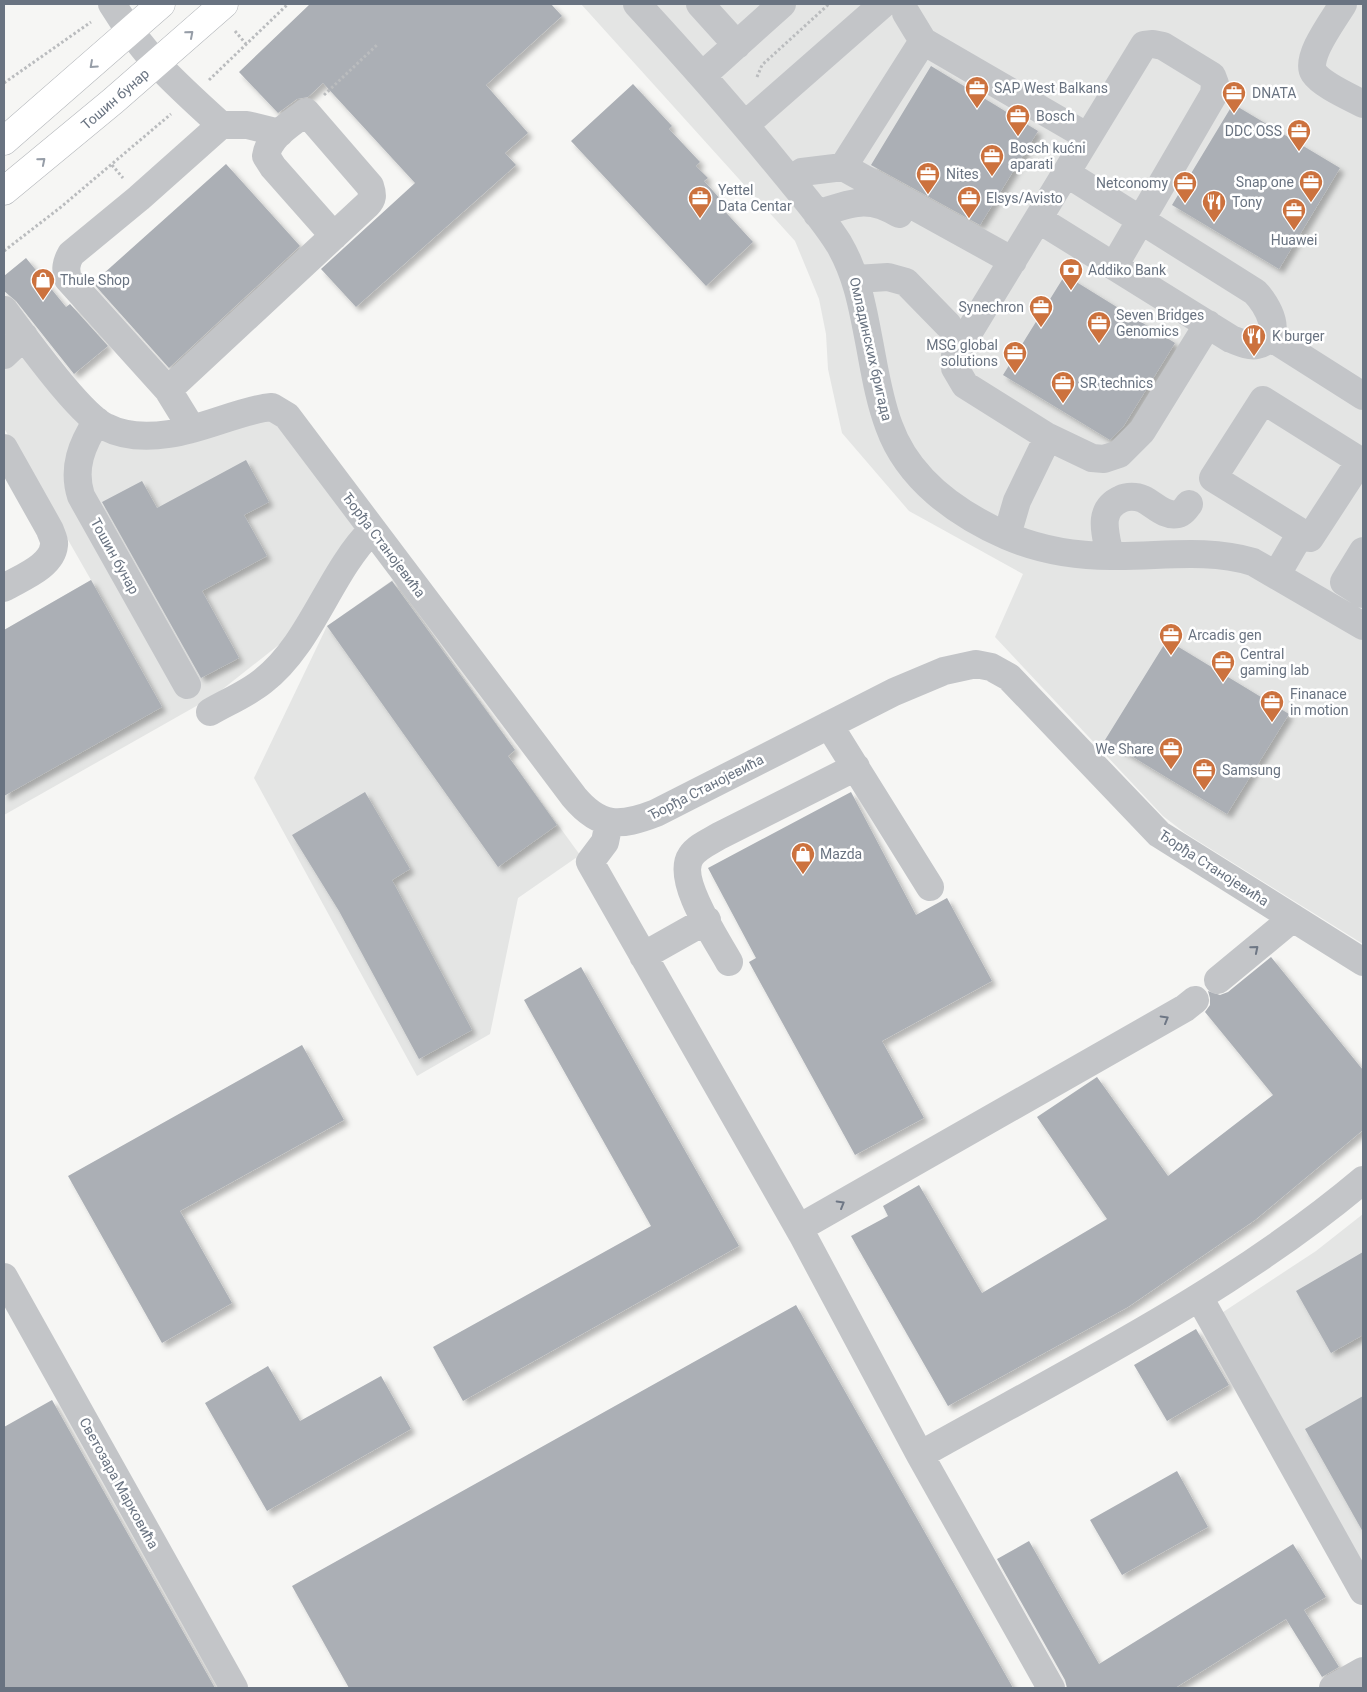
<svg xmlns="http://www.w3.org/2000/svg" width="1367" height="1692" font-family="Roboto,sans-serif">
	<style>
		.built { fill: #e4e5e4 }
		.building { fill: #abafb5; filter: url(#shadow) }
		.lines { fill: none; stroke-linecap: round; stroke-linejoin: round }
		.major-casing { stroke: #b4b7bb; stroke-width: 29 }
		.path { stroke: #babcbe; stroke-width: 3; stroke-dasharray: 2.5 2.5; stroke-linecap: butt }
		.minor { stroke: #c3c5c8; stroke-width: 28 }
		.major { stroke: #fff; stroke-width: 28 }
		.oneway { stroke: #969da7 }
		.oneway2 { stroke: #6e7785 }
		.labels { text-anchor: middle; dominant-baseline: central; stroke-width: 5; stroke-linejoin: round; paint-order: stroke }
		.poi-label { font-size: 14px; fill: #697381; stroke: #fff; text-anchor: start }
		.street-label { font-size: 14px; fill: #697381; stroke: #fff }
	</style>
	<defs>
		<filter id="shadow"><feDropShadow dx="4.5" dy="4.5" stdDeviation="2.5" flood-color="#0004"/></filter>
	</defs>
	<rect width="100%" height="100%" fill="#f6f6f4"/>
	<path class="built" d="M 581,4 L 1363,4 L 1363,944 L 1185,833 L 1163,816 L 995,637 L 1023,574 L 909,511 L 842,433 L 828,369 L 826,334 L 819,299 L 795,241 Z
		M 22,333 L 131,435 L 264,408 L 359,531 L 285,640 L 214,696 L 4,815 L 4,630 L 91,580 L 4,428 L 4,345 Z
		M 394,579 L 515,750 L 508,756 L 580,855 L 518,898 L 490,1034 L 417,1076 L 254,778 L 327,626 Z
		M 1363,1214 L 1363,1590 L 1214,1318 L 1316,1251 Z"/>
	<path class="building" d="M 310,4 L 551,4 L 562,16 L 486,85 L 528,133 L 505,153 L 516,165 L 356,307 L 321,269 L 415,183 L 323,83 L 308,97 L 297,99 L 278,113 L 239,72 Z
		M 931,66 L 1038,131 L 980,225 L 871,165 Z
		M 633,84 L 672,126 L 669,129 L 700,162 L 696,166 L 708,178 L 704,181 L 723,202 L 719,205 L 753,242 L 706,286 L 571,141 Z
		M 1233,104 L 1340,168 L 1279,269 L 1172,205 Z
		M 226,164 L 300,246 L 169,368 L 93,283 Z
		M 26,258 L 66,307 L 70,304 L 108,346 L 74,374 L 16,301 L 4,291 L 4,276 Z
		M 1065,275 L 1175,343 L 1123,427 L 1110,440 L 1003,375 Z
		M 246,460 L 269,502 L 244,515 L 267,556 L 202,591 L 239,658 L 201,678 L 102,502 L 142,481 L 157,508 Z
		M 91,580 L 162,707 L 4,796 L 4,630 Z
		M 392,581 L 515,750 L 508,756 L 557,825 L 498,867 L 327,626 Z
		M 1167,640 L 1289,714 L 1227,814 L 1105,740 Z
		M 365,792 L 410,869 L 392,880 L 472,1030 L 419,1059 L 339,911 L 292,835 Z
		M 851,792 L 916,915 L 947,898 L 992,981 L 882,1041 L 924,1118 L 855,1155 L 749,962 L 756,958 L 708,868 Z
		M 1271,957 L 1363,1070 L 1363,1130 L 1255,1220 L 1128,1307 L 948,1406 L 851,1236 L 888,1216 L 883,1206 L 919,1185 L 982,1293 L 1107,1219 L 1037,1117 L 1097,1077 L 1168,1176 L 1273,1095 L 1205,1012 L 1210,1005 L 1210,998 L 1208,991 L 1220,995 L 1228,992 Z
		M 581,967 L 739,1246 L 463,1401 L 433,1347 L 651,1226 L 524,1000 Z
		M 302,1045 L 344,1120 L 180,1211 L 232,1303 L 162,1343 L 68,1176 Z
		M 1363,1252 L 1363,1335 L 1331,1353 L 1296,1291 Z
		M 796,1305 L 1013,1688 L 349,1688 L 292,1586 Z
		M 1196,1329 L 1229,1385 L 1167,1421 L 1134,1365 Z
		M 268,1366 L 300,1421 L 381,1376 L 411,1429 L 267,1511 L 205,1403 Z
		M 1363,1396 L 1363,1532 L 1305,1429 Z
		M 52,1400 L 215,1688 L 4,1688 L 4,1427 Z
		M 1177,1471 L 1208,1527 L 1122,1575 L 1090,1520 Z
		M 1029,1541 L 1099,1664 L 1293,1544 L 1326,1597 L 1304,1610 L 1339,1667 L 1322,1677 L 1286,1619 L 1175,1688 L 1067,1688 L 1065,1680 L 997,1559 Z"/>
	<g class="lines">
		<g class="major-casing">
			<path id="major" d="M 4,141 L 161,4
				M 4,191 L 113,101 L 224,4"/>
		</g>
		<path class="path" d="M 235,31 L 246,44
			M 757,77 L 762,65 L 829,4
			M 209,80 L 288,4
			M 4,83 L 91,22
			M 324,95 L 378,44
			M 112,165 L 123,178
			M 4,251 L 61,207 L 171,114"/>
		<path class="minor" d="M 112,4 C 143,55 177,85 221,125
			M 637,4 C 685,56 732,109 777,164 C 798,190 821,215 839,244 C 856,273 862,304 868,336 C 874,366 878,397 889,426 C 908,479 957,514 1007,536 C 1040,550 1075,556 1111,556 C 1159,557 1206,548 1253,562 L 1363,626
			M 700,4 L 737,45
			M 1343,4 C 1335,18 1304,58 1314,73 C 1322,85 1350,97 1363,104
			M 906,13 L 923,41
			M 703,75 L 782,4
			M 745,125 L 883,4
			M 802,172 L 843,167
			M 817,214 C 850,204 867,194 899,214
			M 1038,219 L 1231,339 C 1239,342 1249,347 1257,345 C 1287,338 1267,304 1255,292 L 1066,173
			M 1013,261 L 843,167 L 923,41 L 1088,137
			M 856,279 L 888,277 L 906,282 L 948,325
			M 4,310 C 24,336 79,414 106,427 C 125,437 148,437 169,434 C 202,429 232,414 264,408 L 272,407 L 287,416 L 574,797 C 600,828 620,827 656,813 L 894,692 L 944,671 L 976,664 L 991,667 L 1009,677 L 1159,834 L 1363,962
			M 1270,337 L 1363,396
			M 4,355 L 24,336
			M 168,390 L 367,205 C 373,199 373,195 370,186 L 306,112 C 291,124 269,136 266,156 L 273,167 L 334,236
			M 1263,400 L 1360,461 L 1310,538 L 1213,478 Z
			M 97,421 C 82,444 72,468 81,496 L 187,685
			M 192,429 L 168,390 L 68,279 C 65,269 66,263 71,254 L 139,198 L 221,125 L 247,125 L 280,133
			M 1048,437 L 1092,458 L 1104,459 L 1119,454 L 1142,431 L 1208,324
			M 4,448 L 50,530 C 51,534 55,540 54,545 C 52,567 20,578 4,588
			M 1007,535 L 1017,501 L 1048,437 L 965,385 L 955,368 L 955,355 L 1144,45 L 1153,44 L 1163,46 L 1212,76 L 1215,84 L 1214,94 L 1114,266
			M 1363,551 L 1344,582 L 1363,594
			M 1110,556 C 1106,535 1096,510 1121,499 C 1127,496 1136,496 1143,499 C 1154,504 1164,517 1178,514 C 1183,513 1186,508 1189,504
			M 1277,574 L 1301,533
			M 210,712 C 227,702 247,694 263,681 C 311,644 329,573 372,530
			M 829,725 L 930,887
			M 609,822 L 605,842 L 590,862 L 802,1234 L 920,1455 L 1051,1688
			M 643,956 L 707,920
			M 729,962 C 717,940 675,879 691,856 C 697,847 709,842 719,836 L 856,767
			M 1218,980 L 1293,918
			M 799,1228 L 1185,1008 L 1195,1000
			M 4,1277 L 234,1688
			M 1199,1297 L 1363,1591
			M 920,1455 C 1071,1370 1230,1292 1363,1180
			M 1333,1688 L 1363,1671"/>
		<use href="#major" class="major"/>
	</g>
	<defs><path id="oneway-chevron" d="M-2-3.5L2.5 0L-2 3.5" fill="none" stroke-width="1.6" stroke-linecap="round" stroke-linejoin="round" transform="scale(1.25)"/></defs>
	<g class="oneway">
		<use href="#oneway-chevron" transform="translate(190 34) rotate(-41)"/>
		<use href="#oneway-chevron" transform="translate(93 65) rotate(138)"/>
		<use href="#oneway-chevron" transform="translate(42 161) rotate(-40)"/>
	</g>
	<g class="oneway2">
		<use href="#oneway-chevron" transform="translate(1255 949) rotate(-40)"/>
		<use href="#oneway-chevron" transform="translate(1165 1019) rotate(-30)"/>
		<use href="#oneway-chevron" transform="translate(841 1204) rotate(-30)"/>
	</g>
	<defs>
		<g id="office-pin" transform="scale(1.25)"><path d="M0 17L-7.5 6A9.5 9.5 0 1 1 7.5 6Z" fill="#cc723e" stroke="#fff"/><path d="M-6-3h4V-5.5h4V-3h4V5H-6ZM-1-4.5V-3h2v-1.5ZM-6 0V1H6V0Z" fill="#fff"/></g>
		<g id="restaurant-pin" transform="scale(1.25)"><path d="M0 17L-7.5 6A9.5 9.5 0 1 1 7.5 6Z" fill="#cc723e" stroke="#fff"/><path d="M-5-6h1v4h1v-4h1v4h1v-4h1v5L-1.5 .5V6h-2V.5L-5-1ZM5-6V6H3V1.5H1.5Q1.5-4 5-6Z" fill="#fff"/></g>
		<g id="bank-pin" transform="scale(1.25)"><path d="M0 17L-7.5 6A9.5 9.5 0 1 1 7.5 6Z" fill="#cc723e" stroke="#fff"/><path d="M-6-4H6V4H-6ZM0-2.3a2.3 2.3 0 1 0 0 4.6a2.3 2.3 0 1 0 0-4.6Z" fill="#fff"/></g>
		<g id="shop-pin" transform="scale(1.25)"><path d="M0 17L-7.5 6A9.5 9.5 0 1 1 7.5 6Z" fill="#cc723e" stroke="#fff"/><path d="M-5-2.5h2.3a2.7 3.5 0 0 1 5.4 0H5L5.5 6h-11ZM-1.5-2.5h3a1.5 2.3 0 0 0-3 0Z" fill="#fff"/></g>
	</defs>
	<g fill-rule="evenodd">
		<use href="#office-pin" x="977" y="88"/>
		<use href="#office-pin" x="1234" y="93"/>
		<use href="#office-pin" x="1018" y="116"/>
		<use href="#office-pin" x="1299" y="131"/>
		<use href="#office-pin" x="992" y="156"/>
		<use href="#office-pin" x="928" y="174"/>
		<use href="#office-pin" x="1311" y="182"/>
		<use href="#office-pin" x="1185" y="183"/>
		<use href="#office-pin" x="700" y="198"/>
		<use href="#office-pin" x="969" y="198"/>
		<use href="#restaurant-pin" x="1214" y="202"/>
		<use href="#office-pin" x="1294" y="210"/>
		<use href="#bank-pin" x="1071" y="270"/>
		<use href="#shop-pin" x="43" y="280"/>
		<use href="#office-pin" x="1041" y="307"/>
		<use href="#office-pin" x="1099" y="323"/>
		<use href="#restaurant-pin" x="1254" y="336"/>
		<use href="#office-pin" x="1015" y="353"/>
		<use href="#office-pin" x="1063" y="383"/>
		<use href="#office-pin" x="1171" y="635"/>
		<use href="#office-pin" x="1223" y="662"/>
		<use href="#office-pin" x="1272" y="702"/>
		<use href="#office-pin" x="1171" y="749"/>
		<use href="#office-pin" x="1204" y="770"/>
		<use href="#shop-pin" x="803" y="854"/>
	</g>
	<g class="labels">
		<g class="poi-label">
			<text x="994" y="88">SAP West Balkans</text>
			<text x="1252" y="93">DNATA</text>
			<text x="1036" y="116">Bosch</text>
			<text x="1282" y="131" text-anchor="end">DDC OSS</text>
			<text x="1010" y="148">Bosch kućni<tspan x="1010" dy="16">aparati</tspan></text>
			<text x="946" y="174">Nites</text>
			<text x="1294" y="182" text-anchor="end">Snap one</text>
			<text x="1168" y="183" text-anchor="end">Netconomy</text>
			<text x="718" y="190">Yettel<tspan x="718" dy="16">Data Centar</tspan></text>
			<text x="986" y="198">Elsys/Avisto</text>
			<text x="1232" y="202">Tony</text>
			<text x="1294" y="240" text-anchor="middle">Huawei</text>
			<text x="1088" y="270">Addiko Bank</text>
			<text x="60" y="280">Thule Shop</text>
			<text x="1024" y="307" text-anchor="end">Synechron</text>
			<text x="1116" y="315">Seven Bridges<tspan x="1116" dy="16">Genomics</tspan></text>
			<text x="1272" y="336">K burger</text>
			<text x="998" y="345" text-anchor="end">MSG global<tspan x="998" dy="16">solutions</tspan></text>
			<text x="1080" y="383">SR technics</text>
			<text x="1188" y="635">Arcadis gen</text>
			<text x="1240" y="654">Central<tspan x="1240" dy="16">gaming lab</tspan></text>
			<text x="1290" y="694">Finanace<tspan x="1290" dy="16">in motion</tspan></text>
			<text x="1154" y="749" text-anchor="end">We Share</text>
			<text x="1222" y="770">Samsung</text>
			<text x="820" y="854">Mazda</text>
		</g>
		<g class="street-label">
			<text transform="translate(115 99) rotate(-41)">Тошин бунар</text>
			<text transform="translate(871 349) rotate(77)">Омладинских бригада</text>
			<text transform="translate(384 545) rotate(53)">Ђорђа Станојевића</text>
			<text transform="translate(115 556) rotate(61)">Тошин бунар</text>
			<text transform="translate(706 787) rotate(-27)">Ђорђа Станојевића</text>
			<text transform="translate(1214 868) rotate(33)">Ђорђа Станојевића</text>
			<text transform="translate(119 1483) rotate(61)">Светозара Марковића</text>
		</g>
	</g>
	<rect width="1367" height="1692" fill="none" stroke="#697381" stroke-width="10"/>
</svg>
